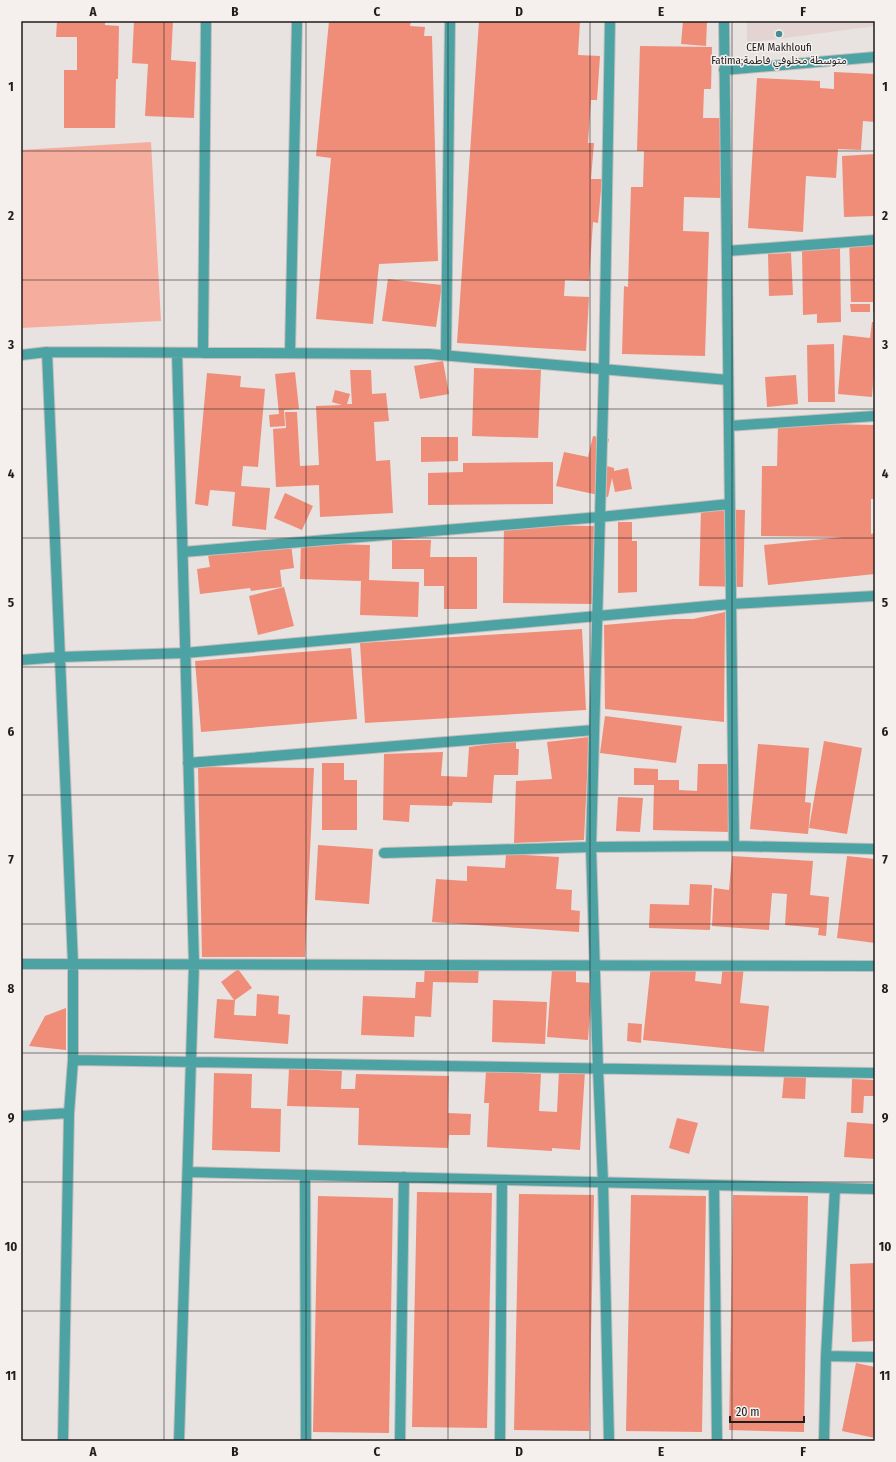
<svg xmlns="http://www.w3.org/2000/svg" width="896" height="1462" font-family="'Fira Sans Condensed','Noto Sans Arabic',sans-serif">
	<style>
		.built { fill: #e3d4d1 }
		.green { fill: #f5ad9e }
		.building { fill: #ef8d78 }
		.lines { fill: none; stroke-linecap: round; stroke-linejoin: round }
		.street-casing { stroke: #c4bfbd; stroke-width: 12 }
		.street { stroke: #4da3a4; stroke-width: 10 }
		.grid { fill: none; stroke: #1f1d1d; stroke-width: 1; stroke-opacity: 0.55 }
		.poi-dot { fill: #458d8e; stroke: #f5efee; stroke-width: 1.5 }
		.labels { text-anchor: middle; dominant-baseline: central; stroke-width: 3; stroke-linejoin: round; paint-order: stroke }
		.poi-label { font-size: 11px; fill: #1f1d1d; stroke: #f5efee }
		.neatline { fill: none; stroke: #1f1d1d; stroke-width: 1.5 }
		.grid-label { font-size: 13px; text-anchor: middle; font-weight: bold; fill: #1f1d1d }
	</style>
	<rect width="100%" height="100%" fill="#e8e2e0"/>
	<path class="built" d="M 747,21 L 875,21 L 875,26 L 747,43 Z"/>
	<path class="green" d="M 151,142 L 161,321 L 21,328 L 21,150 Z"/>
	<path class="building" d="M 57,21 L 105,21 L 105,25 L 119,26 L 118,79 L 116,79 L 115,128 L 64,128 L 64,70 L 77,70 L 77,37 L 56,37 Z
		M 134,21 L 173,21 L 171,60 L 196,62 L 194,118 L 145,116 L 148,64 L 132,63 Z
		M 329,21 L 411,21 L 410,26 L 425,27 L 424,36 L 432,36 L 438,261 L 379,264 L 373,324 L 316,319 L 331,158 L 316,156 Z
		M 479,21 L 580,21 L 578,55 L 600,56 L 597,100 L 591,100 L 588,143 L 594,143 L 591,179 L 602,179 L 598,223 L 593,222 L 589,281 L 565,280 L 564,296 L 589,297 L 586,351 L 457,343 Z
		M 683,21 L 707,21 L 706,46 L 681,44 Z
		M 640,46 L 712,47 L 711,89 L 704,89 L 703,118 L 723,118 L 721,198 L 684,197 L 683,231 L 709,232 L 705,356 L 622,354 L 624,286 L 628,287 L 631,187 L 643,187 L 644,151 L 637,151 Z
		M 834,72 L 875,74 L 875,122 L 863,121 L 861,150 L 838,149 L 836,178 L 806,176 L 803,232 L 748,228 L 757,78 L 820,81 L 820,88 L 834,89 Z
		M 875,154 L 875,216 L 844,217 L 842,156 Z
		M 849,237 L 875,237 L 875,312 L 873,312 L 873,302 L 851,302 Z
		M 840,248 L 841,322 L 817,323 L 817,314 L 803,315 L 802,249 Z
		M 791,253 L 793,295 L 769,296 L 768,254 Z
		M 388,279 L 442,285 L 436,327 L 382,321 Z
		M 850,304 L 870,304 L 870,312 L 851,312 Z
		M 872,322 L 875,322 L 875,359 L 872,397 L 838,394 L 843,335 L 870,338 Z
		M 834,344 L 835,402 L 808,402 L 807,345 Z
		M 443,361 L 449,394 L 420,399 L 414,366 Z
		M 474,368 L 541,370 L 538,438 L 472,436 Z
		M 350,370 L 371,370 L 372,394 L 386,393 L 389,421 L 374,422 L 376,461 L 390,460 L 393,513 L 320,517 L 319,485 L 276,487 L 273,429 L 286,428 L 285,412 L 297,412 L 300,466 L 319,465 L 316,406 L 342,405 L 332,402 L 335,390 L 350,394 L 347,404 L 352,404 Z
		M 295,372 L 299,409 L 284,410 L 285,426 L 270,427 L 269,415 L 279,414 L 275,374 Z
		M 207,373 L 241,376 L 240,387 L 265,389 L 258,467 L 243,466 L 241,486 L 270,488 L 266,530 L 232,526 L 235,492 L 210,490 L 208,506 L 195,504 Z
		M 796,375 L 798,404 L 767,407 L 765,377 Z
		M 778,423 L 875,425 L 875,499 L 871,499 L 871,534 L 875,533 L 875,574 L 768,585 L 764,545 L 843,537 L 761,536 L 762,466 L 777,466 Z
		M 593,436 L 609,439 L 603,465 L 614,468 L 614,471 L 628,468 L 632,489 L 615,492 L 612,478 L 608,497 L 556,486 L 564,452 L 588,457 Z
		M 421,437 L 458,437 L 458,461 L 421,462 Z
		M 553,462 L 553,504 L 428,505 L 428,473 L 463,472 L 463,463 Z
		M 285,493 L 313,506 L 302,530 L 274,518 Z
		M 701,509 L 745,510 L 743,587 L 699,586 Z
		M 618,522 L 632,522 L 632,541 L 637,541 L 637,592 L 618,593 Z
		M 504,525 L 594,526 L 593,604 L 503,603 Z
		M 392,540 L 431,540 L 430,557 L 477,557 L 477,609 L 444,609 L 444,586 L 424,586 L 424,569 L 392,569 Z
		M 301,543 L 370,545 L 369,580 L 419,582 L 418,617 L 360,615 L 361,581 L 300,579 Z
		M 291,544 L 294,568 L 280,570 L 282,587 L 251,591 L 250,588 L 200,594 L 197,569 L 210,567 L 208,555 Z
		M 284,587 L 294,626 L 258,635 L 249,596 Z
		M 725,612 L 724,722 L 605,709 L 604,625 L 674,619 L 693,619 Z
		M 582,629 L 586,710 L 365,723 L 360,643 Z
		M 351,648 L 357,719 L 201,732 L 195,661 Z
		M 605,716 L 682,726 L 676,763 L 600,753 Z
		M 589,737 L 584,840 L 514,843 L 516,781 L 552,779 L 547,742 Z
		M 516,740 L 516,749 L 519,749 L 518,775 L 494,775 L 492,803 L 453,802 L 452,806 L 410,805 L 409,822 L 383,820 L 384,754 L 443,752 L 441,776 L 467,777 L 469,747 Z
		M 824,741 L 862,748 L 847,834 L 809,828 Z
		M 758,744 L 809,748 L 805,802 L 811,803 L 808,834 L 750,829 Z
		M 322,763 L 344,763 L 344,780 L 357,780 L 357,830 L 322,830 Z
		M 698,764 L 730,764 L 729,832 L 653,830 L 654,785 L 634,785 L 634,768 L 658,769 L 658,780 L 679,780 L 679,790 L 697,791 Z
		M 198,767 L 314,768 L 305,957 L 202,957 Z
		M 618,797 L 643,798 L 640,832 L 616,831 Z
		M 318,845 L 373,849 L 369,904 L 315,900 Z
		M 506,854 L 559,857 L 556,889 L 572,890 L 571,910 L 580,911 L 579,932 L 432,922 L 436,879 L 467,881 L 467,866 L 505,868 Z
		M 732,856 L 813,861 L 810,895 L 829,897 L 826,936 L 818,935 L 819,928 L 785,925 L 787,894 L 772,893 L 769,930 L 712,926 L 714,888 L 729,890 Z
		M 847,856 L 875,859 L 875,943 L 837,938 Z
		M 690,884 L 712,885 L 710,930 L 649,928 L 650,904 L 689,905 Z
		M 723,964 L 744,966 L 740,1003 L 769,1006 L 764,1052 L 643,1040 L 651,965 L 696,970 L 695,981 L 721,984 Z
		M 425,965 L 479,967 L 478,983 L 433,982 L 431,1017 L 415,1016 L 414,1037 L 361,1035 L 363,996 L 415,998 L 416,982 L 424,982 Z
		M 238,969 L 252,988 L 235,1000 L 234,1015 L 256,1016 L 257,994 L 279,996 L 278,1014 L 290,1015 L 288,1044 L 214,1038 L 217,999 L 234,1000 L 221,982 Z
		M 552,969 L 576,971 L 576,982 L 592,983 L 588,1040 L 547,1037 Z
		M 493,1000 L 547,1002 L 545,1044 L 492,1042 Z
		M 66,1008 L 66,1050 L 29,1046 L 45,1016 Z
		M 628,1023 L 642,1024 L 641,1043 L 627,1041 Z
		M 289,1069 L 342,1071 L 341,1089 L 355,1089 L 356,1074 L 449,1076 L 448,1113 L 471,1114 L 470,1135 L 449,1135 L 448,1148 L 358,1145 L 359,1108 L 287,1106 Z
		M 559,1070 L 585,1071 L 580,1150 L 552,1148 L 552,1151 L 487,1147 L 489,1103 L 484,1103 L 486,1071 L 541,1074 L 539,1111 L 557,1112 Z
		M 214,1073 L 252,1074 L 251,1108 L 281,1109 L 280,1152 L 212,1150 Z
		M 784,1076 L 806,1077 L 805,1099 L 782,1098 Z
		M 852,1079 L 875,1080 L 875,1096 L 864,1096 L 863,1113 L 851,1113 Z
		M 677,1118 L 698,1123 L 689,1154 L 669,1148 Z
		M 847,1122 L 875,1124 L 875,1159 L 844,1157 Z
		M 417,1192 L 492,1193 L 487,1428 L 412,1427 Z
		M 519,1194 L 594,1195 L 589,1431 L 514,1430 Z
		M 631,1195 L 706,1196 L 702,1432 L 626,1431 Z
		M 733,1195 L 808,1196 L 804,1432 L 729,1430 Z
		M 318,1196 L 393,1198 L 389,1433 L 313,1432 Z
		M 875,1263 L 875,1341 L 852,1342 L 850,1264 Z
		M 856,1363 L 875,1367 L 875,1438 L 842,1431 Z"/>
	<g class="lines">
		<g class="street-casing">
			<path id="street" d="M 724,21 L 734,846
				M 724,70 L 875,57
				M 727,251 L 875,240
				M 47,352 L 73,964 L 73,1060 L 69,1113 L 63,1441
				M 177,353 L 194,964 L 179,1441
				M 203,353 L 206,21
				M 290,353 L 297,21
				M 21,355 L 47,352 L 429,354 L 728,380
				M 446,355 L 450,21
				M 729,426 L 875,416
				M 183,552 L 600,517 L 730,504
				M 21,660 L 60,657 L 185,653 L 731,604 L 875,596
				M 188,763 L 594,730
				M 384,853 L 591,847 L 734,846 L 875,849
				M 21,964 L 875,966
				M 73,1060 L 875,1073
				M 21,1116 L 69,1113
				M 188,1172 L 875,1189
				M 305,1175 L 306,1441
				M 714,1185 L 717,1441
				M 826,1356 L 875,1357
				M 400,1441 L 404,1177
				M 500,1441 L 502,1180
				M 609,1441 L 603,1182 L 598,1069 L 591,847 L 604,369 L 610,21
				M 824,1441 L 826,1356 L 835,1188"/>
		</g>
		<use href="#street" class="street"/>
	</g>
	<path class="grid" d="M 164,21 L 164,1441M 306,21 L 306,1441M 448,21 L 448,1441M 590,21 L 590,1441M 732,21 L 732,1441M 21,151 L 875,151M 21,280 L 875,280M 21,409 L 875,409M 21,538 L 875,538M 21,667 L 875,667M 21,795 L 875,795M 21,924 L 875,924M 21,1053 L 875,1053M 21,1182 L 875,1182M 21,1311 L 875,1311"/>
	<circle class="poi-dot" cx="779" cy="34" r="4"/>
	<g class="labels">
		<g class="poi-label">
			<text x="779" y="47">CEM Makhloufi<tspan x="779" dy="13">Fatima;متوسطة مخلوفي فاطمة</tspan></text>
		</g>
	</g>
	<rect width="896" height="1462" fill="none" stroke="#f5efee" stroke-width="44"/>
	<path d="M730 1416v6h74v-6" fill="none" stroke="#1f1d1d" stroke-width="2"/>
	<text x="736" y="1416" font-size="12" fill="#1f1d1d" stroke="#f5efee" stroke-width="3" paint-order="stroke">20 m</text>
	<rect x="22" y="22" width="852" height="1418" class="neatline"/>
	<g class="grid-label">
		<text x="93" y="16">A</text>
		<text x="235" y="16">B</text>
		<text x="377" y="16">C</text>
		<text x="519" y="16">D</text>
		<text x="661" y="16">E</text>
		<text x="803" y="16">F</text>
		<text x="11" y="91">1</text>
		<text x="885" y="91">1</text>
		<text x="11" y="220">2</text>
		<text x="885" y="220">2</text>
		<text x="11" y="349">3</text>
		<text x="885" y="349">3</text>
		<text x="11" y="478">4</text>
		<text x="885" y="478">4</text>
		<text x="11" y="607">5</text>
		<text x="885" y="607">5</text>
		<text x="11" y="736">6</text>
		<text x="885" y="736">6</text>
		<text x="11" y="864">7</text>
		<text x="885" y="864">7</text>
		<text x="11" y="993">8</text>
		<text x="885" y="993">8</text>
		<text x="11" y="1122">9</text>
		<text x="885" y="1122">9</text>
		<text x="11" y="1251">10</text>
		<text x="885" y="1251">10</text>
		<text x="11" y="1380">11</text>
		<text x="885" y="1380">11</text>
		<text x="93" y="1456">A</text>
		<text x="235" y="1456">B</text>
		<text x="377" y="1456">C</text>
		<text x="519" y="1456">D</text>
		<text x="661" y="1456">E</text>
		<text x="803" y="1456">F</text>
	</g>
</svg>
